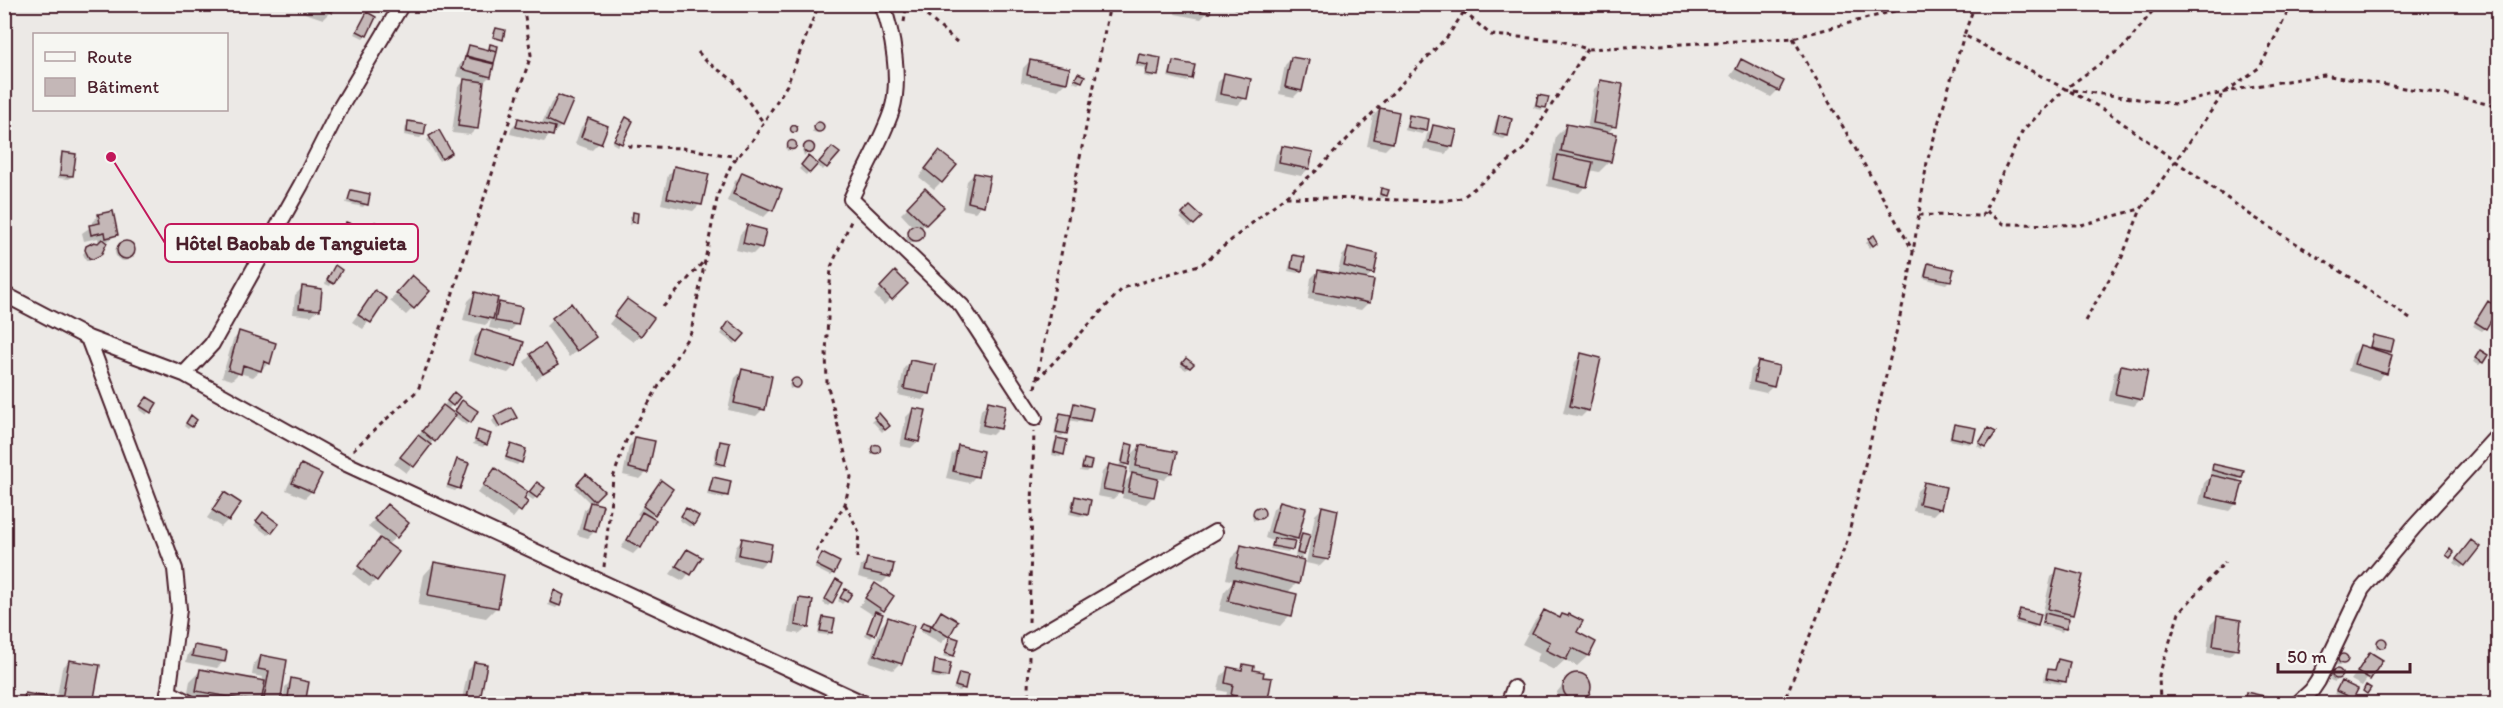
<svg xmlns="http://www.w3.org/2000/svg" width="2503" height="708" font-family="Itim,sans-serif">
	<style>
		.shadow { fill: #0003 }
		.building { fill: #c4b7b7; stroke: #4a1f2b; stroke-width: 1.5 }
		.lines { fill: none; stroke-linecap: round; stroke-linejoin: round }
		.minor-casing { stroke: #4a1f2b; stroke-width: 18 }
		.path { stroke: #4a1f2b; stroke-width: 3; stroke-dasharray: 4.5 4.5; stroke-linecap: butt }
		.minor { stroke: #f6f6f2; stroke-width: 14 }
		.leader { fill: none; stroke: #c2185b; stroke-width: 2 }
		.callout-dot { fill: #c2185b; stroke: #f6f6f2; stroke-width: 2 }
		.callout { fill: #f6f6f2; stroke: #c2185b; stroke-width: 2 }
		.callout-label { font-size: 20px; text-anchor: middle; font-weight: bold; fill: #4a1f2b }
	</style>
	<rect width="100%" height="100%" fill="#ece9e6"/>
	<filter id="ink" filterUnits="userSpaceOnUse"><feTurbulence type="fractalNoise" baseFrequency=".0167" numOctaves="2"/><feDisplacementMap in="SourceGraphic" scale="12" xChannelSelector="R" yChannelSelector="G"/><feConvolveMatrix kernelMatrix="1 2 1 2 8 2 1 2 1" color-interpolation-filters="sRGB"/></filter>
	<g filter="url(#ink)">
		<path class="shadow" d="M 308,4 L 333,4 L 330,12 L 323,19 L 305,13 Z
			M 1177,4 L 1210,4 L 1208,12 L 1201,19 L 1175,14 Z
			M 1227,4 L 1241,4 L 1236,10 Z
			M 367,14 L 366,35 L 363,38 L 355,34 Z
			M 491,45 L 495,50 L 493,53 L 490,76 L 482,84 L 477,128 L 470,135 L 452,133 L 458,87 L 467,79 L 456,76 L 459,66 L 464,60 L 470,47 L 487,51 Z
			M 1140,55 L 1160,59 L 1156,75 L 1153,78 L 1144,76 L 1145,68 L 1135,66 Z
			M 1292,58 L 1301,90 L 1294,97 L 1279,94 L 1285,65 Z
			M 1030,61 L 1065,83 L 1058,90 L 1021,82 L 1023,68 Z
			M 1741,61 L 1778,90 L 1771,97 L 1730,76 Z
			M 1174,63 L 1190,78 L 1187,82 L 1168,77 L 1171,66 Z
			M 1225,75 L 1245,98 L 1238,105 L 1214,101 L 1218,82 Z
			M 1076,78 L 1081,81 L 1078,84 L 1073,82 Z
			M 1601,82 L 1614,126 L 1607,134 L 1610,161 L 1599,172 L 1589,170 L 1586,186 L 1579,193 L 1547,186 L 1556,136 L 1566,126 L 1587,130 L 1594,89 Z
			M 558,96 L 561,126 L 554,133 L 552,132 L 544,142 L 510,134 L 512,127 L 519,120 L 541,125 L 551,103 Z
			M 1538,96 L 1545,107 L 1542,110 L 1533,108 Z
			M 1380,109 L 1392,143 L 1385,150 L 1367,146 L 1373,116 Z
			M 1410,117 L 1426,131 L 1422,134 L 1404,130 L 1407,120 Z
			M 1499,117 L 1507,136 L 1504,139 L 1492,136 L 1496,120 Z
			M 588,120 L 599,143 L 592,150 L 575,144 L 581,127 Z
			M 623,122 L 620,143 L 617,146 L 612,143 Z
			M 409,123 L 423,135 L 420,138 L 404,135 L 406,126 Z
			M 816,125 L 823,127 L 818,133 L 812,132 Z
			M 1434,127 L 1452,147 L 1445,154 L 1423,149 L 1427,134 Z
			M 430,137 L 450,153 L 439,161 L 427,140 Z
			M 789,144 L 794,144 L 794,148 L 787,151 L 786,147 Z
			M 805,146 L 811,146 L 812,148 L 804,156 L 802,150 Z
			M 1283,147 L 1308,169 L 1301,176 L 1273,170 L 1276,154 Z
			M 832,149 L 838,153 L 823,170 L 817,166 Z
			M 63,154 L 72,176 L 69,179 L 58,178 L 60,157 Z
			M 808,159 L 815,164 L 806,175 L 799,169 Z
			M 932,160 L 941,182 L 934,189 L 919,177 Z
			M 675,168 L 700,204 L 693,211 L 661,204 L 668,175 Z
			M 742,174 L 771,210 L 764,217 L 727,201 L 735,181 Z
			M 974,174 L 982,205 L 975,212 L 962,209 L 967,181 Z
			M 1382,189 L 1386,195 L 1383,198 L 1378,197 Z
			M 925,190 L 942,207 L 920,229 L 922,233 L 920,238 L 912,243 L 907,241 L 906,237 L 914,228 L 901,214 Z
			M 351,191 L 366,204 L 363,207 L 346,203 Z
			M 1190,208 L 1200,217 L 1190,227 L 1180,218 Z
			M 634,214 L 636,222 L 629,225 L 630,217 Z
			M 99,215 L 117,235 L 105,242 L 93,260 L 86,260 L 83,254 L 87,248 L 99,243 L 98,238 L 84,241 L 82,233 L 92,226 L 92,222 Z
			M 747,227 L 760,247 L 753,254 L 736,250 L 740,234 Z
			M 1869,240 L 1873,245 L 1869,248 L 1866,243 Z
			M115 252a9 9 0 1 1 18 0a9 9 0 1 1-18 0Z
			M 1349,249 L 1372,273 L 1365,280 L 1372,282 L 1368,303 L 1361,310 L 1308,299 L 1311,278 L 1318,271 L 1337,275 L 1342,256 Z
			M 1294,257 L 1301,270 L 1298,273 L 1288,271 L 1291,260 Z
			M 1929,264 L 1949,281 L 1946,284 L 1923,278 L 1926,267 Z
			M 335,267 L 340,270 L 330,286 L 325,284 Z
			M 895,273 L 906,284 L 884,305 L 874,295 Z
			M 405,284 L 413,308 L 406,315 L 390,301 Z
			M 302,288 L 318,309 L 311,316 L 293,314 L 295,295 Z
			M 375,292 L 385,299 L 363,329 L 352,322 Z
			M 475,294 L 494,309 L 500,303 L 516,325 L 509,332 L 489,328 L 491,320 L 485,325 L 463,320 L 468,301 Z
			M 627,301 L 640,335 L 633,342 L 609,324 Z
			M 2485,306 L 2485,328 L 2482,331 L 2473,326 Z
			M 553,319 L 594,337 L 569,357 L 546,326 Z
			M 726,326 L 737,341 L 734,344 L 721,334 Z
			M 482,330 L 515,366 L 508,373 L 468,361 L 475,337 Z
			M 240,333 L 269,363 L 253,377 L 239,373 L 232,380 L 222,377 L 233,340 Z
			M 2374,336 L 2390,351 L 2387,355 L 2385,373 L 2378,380 L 2348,371 L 2353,354 L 2360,347 L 2368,349 Z
			M 531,355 L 556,365 L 536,380 L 524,362 Z
			M 1582,355 L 1588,410 L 1581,417 L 1563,413 L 1575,362 Z
			M 2477,355 L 2482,362 L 2479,365 L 2473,362 Z
			M 1186,360 L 1192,364 L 1186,370 L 1180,366 Z
			M 911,361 L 929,393 L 922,400 L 898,395 L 904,368 Z
			M 1758,363 L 1773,386 L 1766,393 L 1748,389 L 1751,370 Z
			M 2121,366 L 2141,399 L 2134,406 L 2109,401 L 2114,373 Z
			M 742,371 L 763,409 L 756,416 L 728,410 L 735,378 Z
			M 797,380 L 798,386 L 790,389 L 789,384 Z
			M 451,397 L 452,405 L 447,410 L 453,414 L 459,405 L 469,422 L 466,425 L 454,416 L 406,473 L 394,464 Z
			M 144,402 L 155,404 L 146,415 L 139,410 Z
			M 988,403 L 999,428 L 992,435 L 977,432 L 981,410 Z
			M 1075,405 L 1089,420 L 1085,423 L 1068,420 L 1065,433 L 1062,436 L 1054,435 L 1057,418 L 1060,415 L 1070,417 Z
			M 913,410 L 918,441 L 911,448 L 900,446 L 906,417 Z
			M 879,415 L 888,426 L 882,432 L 872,421 Z
			M 495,418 L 512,420 L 497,429 L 492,421 Z
			M 188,420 L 191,426 L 188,429 L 184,426 Z
			M 1954,425 L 1972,441 L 1969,444 L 1949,440 L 1951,429 Z
			M 479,431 L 486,444 L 483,447 L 473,444 Z
			M 1986,433 L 1985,446 L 1982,449 L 1977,446 Z
			M 636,439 L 647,472 L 640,479 L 623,475 L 629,446 Z
			M 1057,439 L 1063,454 L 1060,457 L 1052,455 L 1054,443 Z
			M 721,443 L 724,464 L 721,467 L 713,465 L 717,446 Z
			M 511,445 L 520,462 L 517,465 L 504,460 Z
			M 1127,445 L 1127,464 L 1123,468 L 1122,485 L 1133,474 L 1129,473 L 1133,453 L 1140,446 L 1171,473 L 1164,480 L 1157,478 L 1153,497 L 1146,504 L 1122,498 L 1124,489 L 1113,499 L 1097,496 L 1102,472 L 1109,465 L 1119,467 L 1124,448 Z
			M 874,447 L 878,447 L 878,452 L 871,455 L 871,450 Z
			M 959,447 L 976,476 L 969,483 L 946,478 L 952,454 Z
			M 457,461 L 458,488 L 455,491 L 446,488 Z
			M 1085,461 L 1089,469 L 1086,472 L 1080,471 Z
			M 2214,465 L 2241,477 L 2236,482 L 2236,504 L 2229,511 L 2199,504 L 2204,483 L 2213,474 L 2210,473 Z
			M 301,466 L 312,491 L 305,498 L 286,490 L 294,473 Z
			M 495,470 L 526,502 L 513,518 L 477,493 Z
			M 586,476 L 601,491 L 590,503 L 575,488 Z
			M 713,479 L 727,495 L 723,498 L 707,495 L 710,482 Z
			M 661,482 L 654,514 L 650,518 L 654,521 L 640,547 L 633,554 L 621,548 L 641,516 L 637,514 Z
			M 1924,484 L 1940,508 L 1933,515 L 1913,511 L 1917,491 Z
			M 534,487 L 536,497 L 533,500 L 527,496 Z
			M 224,494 L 228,520 L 221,527 L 207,518 Z
			M 1075,497 L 1087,514 L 1084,517 L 1069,514 L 1072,501 Z
			M 1280,502 L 1297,538 L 1288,552 L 1270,549 L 1273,541 L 1265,538 L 1273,509 Z
			M 590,503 L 595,531 L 588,538 L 577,535 L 584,510 Z
			M 1322,508 L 1327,559 L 1320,566 L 1306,563 L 1315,515 Z
			M 1261,510 L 1263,516 L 1253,521 L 1252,514 Z
			M 683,512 L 693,524 L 690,527 L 679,520 Z
			M 380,513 L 396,537 L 387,545 L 376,580 L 369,587 L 353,574 L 382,538 L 368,527 Z
			M 260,517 L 277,524 L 268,535 L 254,525 Z
			M 1302,535 L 1303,555 L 1300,558 L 1295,556 L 1299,538 Z
			M 743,539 L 767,560 L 760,567 L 733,561 L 736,547 Z
			M 2468,545 L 2464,565 L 2461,568 L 2454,563 Z
			M 1242,547 L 1297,583 L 1287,593 L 1290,615 L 1280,626 L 1219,611 L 1224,592 L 1234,581 L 1226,579 L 1231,558 Z
			M 687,551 L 700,558 L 683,581 L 670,574 Z
			M 820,558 L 833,573 L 830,576 L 814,568 Z
			M 868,559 L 889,576 L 882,583 L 858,577 L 861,566 Z
			M 434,564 L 497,607 L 486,618 L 418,605 L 424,575 Z
			M 2058,570 L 2081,576 L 2071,615 L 2062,632 L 2041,626 L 2043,616 L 2039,615 L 2042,616 L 2051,577 Z
			M 836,581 L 831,603 L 828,606 L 823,603 Z
			M 876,585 L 892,597 L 879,614 L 874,635 L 871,638 L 865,635 L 873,615 L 859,606 Z
			M 554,591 L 559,605 L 556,608 L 548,605 Z
			M 845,591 L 845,601 L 842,604 L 838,601 Z
			M 800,599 L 807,627 L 800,634 L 789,632 L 793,606 Z
			M 2020,610 L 2037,625 L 2034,628 L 2015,623 Z
			M 1544,611 L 1575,633 L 1594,643 L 1588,656 L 1577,666 L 1565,660 L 1554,670 L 1536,661 L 1540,653 L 1522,644 L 1534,622 Z
			M 941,613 L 948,636 L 941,643 L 921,632 L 923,623 L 930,626 Z
			M 2217,618 L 2236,649 L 2229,656 L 2207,653 L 2210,625 Z
			M 823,619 L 831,632 L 828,635 L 818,634 L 820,622 Z
			M 888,619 L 900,663 L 893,670 L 869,662 L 881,626 Z
			M 951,638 L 953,655 L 949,658 L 943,656 Z
			M 2379,640 L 2383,640 L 2384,646 L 2376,650 L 2376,644 Z
			M 195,647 L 224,661 L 217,668 L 186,662 L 188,654 Z
			M 2370,654 L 2381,660 L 2362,686 L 2351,680 Z
			M 261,656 L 286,661 L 278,704 L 186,702 L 190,681 L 200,671 L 262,682 L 263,677 L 252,675 L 254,663 Z
			M 2345,656 L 2340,666 L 2336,665 L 2340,657 Z
			M 69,661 L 92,704 L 52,704 L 56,702 L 62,668 Z
			M 2058,661 L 2065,681 L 2061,684 L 2044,681 L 2045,673 L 2048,670 L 2053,671 Z
			M 936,662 L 947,676 L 944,679 L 931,677 L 933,665 Z
			M 475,663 L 479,700 L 475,704 L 461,704 L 468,670 Z
			M 1244,666 L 1251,671 L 1265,704 L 1225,702 L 1227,692 L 1218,690 L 1221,676 L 1228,669 L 1239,671 Z
			M 2337,671 L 2340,673 L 2338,678 L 2335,682 L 2330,680 L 2331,675 Z
			M 959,674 L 963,688 L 960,691 L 953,689 Z
			M 1580,675 L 1587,681 L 1589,690 L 1578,704 L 1561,704 L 1558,701 L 1557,692 L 1570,676 Z
			M 292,680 L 303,704 L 282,704 L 285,687 Z
			M 2341,682 L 2356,690 L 2348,702 L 2334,694 Z
			M 2247,694 L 2275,704 L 2239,704 Z
			M 26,695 L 49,704 L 17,704 Z"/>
		<path class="building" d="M 311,4 L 334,4 L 332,13 Z
			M 1182,4 L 1211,4 L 1210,13 L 1181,7 Z
			M 367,12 L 376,17 L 367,36 L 357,31 Z
			M 496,28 L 505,30 L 503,40 L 493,37 Z
			M 490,44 L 498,46 L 497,51 L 489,49 Z
			M 469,45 L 497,52 L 494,63 L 466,56 Z
			M 1139,54 L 1161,58 L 1158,76 L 1146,74 L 1148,65 L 1137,63 Z
			M 465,57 L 494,64 L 491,77 L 462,69 Z
			M 1291,57 L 1309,60 L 1302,91 L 1285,87 Z
			M 1741,59 L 1784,81 L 1779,91 L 1736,69 Z
			M 1030,60 L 1070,68 L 1067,83 L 1027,75 Z
			M 1173,61 L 1195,65 L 1192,79 L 1170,75 Z
			M 1078,73 L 1085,76 L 1082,82 L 1075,79 Z
			M 1224,73 L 1251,79 L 1247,99 L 1220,94 Z
			M 464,79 L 484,82 L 478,129 L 458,126 Z
			M 1600,80 L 1623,84 L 1616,127 L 1593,123 Z
			M 558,95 L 573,101 L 562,127 L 547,120 Z
			M 1538,95 L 1549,97 L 1546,108 L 1536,106 Z
			M 1380,108 L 1399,112 L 1393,143 L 1374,139 Z
			M 1409,115 L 1429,119 L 1427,131 L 1407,127 Z
			M 1499,115 L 1512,119 L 1508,136 L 1495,133 Z
			M 626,117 L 633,121 L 622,144 L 614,140 Z
			M 518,118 L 555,127 L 553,136 L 516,127 Z
			M 588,118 L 608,126 L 601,144 L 581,137 Z
			M 408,121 L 426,124 L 424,135 L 407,132 Z
			M814 127a5 5 0 1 1 10 0a5 5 0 1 1-10 0Z
			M 1566,124 L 1617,134 L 1611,162 L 1561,151 Z
			M 1433,125 L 1457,130 L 1453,147 L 1429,142 Z
			M790.5 129a3.5 3.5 0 1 1 7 0a3.5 3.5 0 1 1-7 0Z
			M 439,130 L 452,153 L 442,159 L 429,136 Z
			M787.5 145a4.5 4.5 0 1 1 9 0a4.5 4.5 0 1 1-9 0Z
			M803.5 148a5.5 5.5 0 1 1 11 0a5.5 5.5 0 1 1-11 0Z
			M 1282,146 L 1313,152 L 1309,169 L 1279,163 Z
			M 832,147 L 840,153 L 827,168 L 819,162 Z
			M 939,151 L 957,165 L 942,183 L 925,169 Z
			M 62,152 L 76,154 L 73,176 L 60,175 Z
			M 1558,155 L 1593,162 L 1587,187 L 1553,179 Z
			M 808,156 L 818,164 L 810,173 L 801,165 Z
			M 674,166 L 709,174 L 702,205 L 667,198 Z
			M 742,172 L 782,189 L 773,211 L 733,194 Z
			M 974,173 L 990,176 L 984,206 L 968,202 Z
			M 925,188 L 944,207 L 926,225 L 907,207 Z
			M 1381,188 L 1389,190 L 1387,196 L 1380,194 Z
			M 351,190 L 370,194 L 368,205 L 348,200 Z
			M 1190,206 L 1202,217 L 1194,225 L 1182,214 Z
			M 113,211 L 118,235 L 106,238 L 105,232 L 91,235 L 89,225 L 100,223 L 98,214 Z
			M 633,212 L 638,213 L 637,223 L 632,222 Z
			M 346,222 L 365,229 L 361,241 L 342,235 Z
			M 375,222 L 386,228 L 375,250 L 363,244 Z
			M 747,225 L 766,230 L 762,248 L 743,243 Z
			M908 233a8 8 0 1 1 16 0a8 8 0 1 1-16 0Z
			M 1874,235 L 1878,242 L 1873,246 L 1868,239 Z
			M 102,239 L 107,243 L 101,255 L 93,259 L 89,258 L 85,250 L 86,246 L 94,242 L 98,243 Z
			M117 250a9 9 0 1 1 18 0a9 9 0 1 1-18 0Z
			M 1348,247 L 1378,254 L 1374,274 L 1344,266 Z
			M 1293,255 L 1305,257 L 1302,271 L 1291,268 Z
			M 1928,263 L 1954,269 L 1951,281 L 1925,276 Z
			M 335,265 L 342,270 L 334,284 L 327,280 Z
			M 1318,270 L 1374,280 L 1370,303 L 1314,292 Z
			M 895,271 L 908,284 L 892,300 L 880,287 Z
			M 412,275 L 430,291 L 414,309 L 396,293 Z
			M 302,286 L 322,289 L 320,310 L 299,308 Z
			M 375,290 L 387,299 L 371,323 L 358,315 Z
			M 475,292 L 498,298 L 493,319 L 470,314 Z
			M 627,299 L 654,318 L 641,336 L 614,316 Z
			M 2488,301 L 2498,308 L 2486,329 L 2475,322 Z
			M 499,302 L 522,307 L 518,325 L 495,321 Z
			M 571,303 L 596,337 L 577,351 L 552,318 Z
			M 729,321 L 745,334 L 738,342 L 723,330 Z
			M 482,329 L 524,342 L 516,367 L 474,354 Z
			M 239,331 L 276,343 L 270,364 L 264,361 L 261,371 L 243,365 L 241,374 L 228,370 Z
			M 2373,335 L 2394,340 L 2391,352 L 2370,347 Z
			M 545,344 L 558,365 L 543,374 L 530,354 Z
			M 2360,345 L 2392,355 L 2387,374 L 2354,364 Z
			M 2480,350 L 2488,355 L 2483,363 L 2475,358 Z
			M 1581,353 L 1601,358 L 1589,411 L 1570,406 Z
			M 1186,358 L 1194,364 L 1190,368 L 1182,363 Z
			M 910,360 L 936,365 L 930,394 L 904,389 Z
			M 1758,361 L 1779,366 L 1774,387 L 1754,382 Z
			M 2121,365 L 2148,370 L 2142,400 L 2115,394 Z
			M 742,369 L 772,376 L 765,410 L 734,403 Z
			M791 383a5 5 0 1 1 10 0a5 5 0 1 1-10 0Z
			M 454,392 L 460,397 L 453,406 L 447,401 Z
			M 147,397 L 157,403 L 151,413 L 140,406 Z
			M 462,400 L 478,411 L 471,423 L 455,411 Z
			M 988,401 L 1006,405 L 1001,429 L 983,425 Z
			M 1074,403 L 1093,408 L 1090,421 L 1071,417 Z
			M 443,405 L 456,415 L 435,442 L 422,431 Z
			M 511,407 L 517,418 L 500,427 L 494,416 Z
			M 913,408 L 926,410 L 919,442 L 906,439 Z
			M 879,413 L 890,426 L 885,430 L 874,417 Z
			M 1060,413 L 1071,415 L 1067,434 L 1056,432 Z
			M 191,415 L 197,420 L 192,427 L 186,423 Z
			M 1954,424 L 1976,428 L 1973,442 L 1951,437 Z
			M 1988,428 L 1996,432 L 1986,447 L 1979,443 Z
			M 478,430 L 491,434 L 487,445 L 475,440 Z
			M 418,435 L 431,445 L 414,467 L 400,457 Z
			M 635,437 L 655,441 L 648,473 L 629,468 Z
			M 1057,438 L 1067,440 L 1064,455 L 1054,452 Z
			M 720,441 L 730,443 L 725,465 L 716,463 Z
			M 1126,443 L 1133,445 L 1129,465 L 1122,463 Z
			M 511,444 L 526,449 L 522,463 L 506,457 Z
			M871.5 449a4.5 4.5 0 1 1 9 0a4.5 4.5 0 1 1-9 0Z
			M 958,445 L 983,451 L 978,477 L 953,471 Z
			M 1140,445 L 1177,452 L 1172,473 L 1136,466 Z
			M 457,459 L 469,463 L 460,489 L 448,485 Z
			M 1084,459 L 1092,461 L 1090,469 L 1082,468 Z
			M 301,464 L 322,474 L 313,492 L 292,483 Z
			M 1109,464 L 1127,468 L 1122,493 L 1103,489 Z
			M 2213,464 L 2244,471 L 2242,478 L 2212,470 Z
			M 495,468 L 528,492 L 524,499 L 528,502 L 521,512 L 483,485 Z
			M 1132,473 L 1158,479 L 1154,497 L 1128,492 Z
			M 586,474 L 604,491 L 594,501 L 577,484 Z
			M 2211,475 L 2243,482 L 2237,504 L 2206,497 Z
			M 713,477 L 731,481 L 728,496 L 709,492 Z
			M 661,480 L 673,489 L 655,515 L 643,506 Z
			M 537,482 L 545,488 L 537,498 L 529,492 Z
			M 1924,482 L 1946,487 L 1941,509 L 1919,504 Z
			M 224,492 L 241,503 L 229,521 L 212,510 Z
			M 1075,496 L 1091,500 L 1088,515 L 1072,511 Z
			M 1280,501 L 1306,508 L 1298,539 L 1271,532 Z
			M 590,502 L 603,505 L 596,532 L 583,528 Z
			M 387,504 L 409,523 L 397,538 L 374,519 Z
			M 1322,506 L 1338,510 L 1329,560 L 1312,557 Z
			M1253 513a6 6 0 1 1 12 0a6 6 0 1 1-12 0Z
			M 686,508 L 699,516 L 694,525 L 681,516 Z
			M 263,512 L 279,524 L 272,533 L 256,521 Z
			M 642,512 L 656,520 L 641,548 L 627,540 Z
			M 1302,533 L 1310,535 L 1304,555 L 1297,553 Z
			M 380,538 L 399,552 L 377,581 L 358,566 Z
			M 742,538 L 772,544 L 769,561 L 739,555 Z
			M 1274,538 L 1295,541 L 1293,550 L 1272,546 Z
			M 2471,540 L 2480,547 L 2465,566 L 2456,559 Z
			M 1241,545 L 1304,560 L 1299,584 L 1236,568 Z
			M 687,549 L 702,557 L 691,575 L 676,566 Z
			M 2450,549 L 2454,553 L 2450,558 L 2446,555 Z
			M 822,553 L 840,562 L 834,574 L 816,565 Z
			M 867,558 L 894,564 L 891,577 L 864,571 Z
			M 434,562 L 504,575 L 498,608 L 428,595 Z
			M 2057,568 L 2083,575 L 2073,615 L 2048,609 Z
			M 836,579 L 843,583 L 832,604 L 825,599 Z
			M 1234,579 L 1297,594 L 1292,616 L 1228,601 Z
			M 875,583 L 894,596 L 884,611 L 865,598 Z
			M 845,589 L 852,593 L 847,602 L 840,598 Z
			M 554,590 L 564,595 L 560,606 L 550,602 Z
			M 799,598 L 813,600 L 809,628 L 795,625 Z
			M 2020,609 L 2041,614 L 2038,626 L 2017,620 Z
			M 1544,610 L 1560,618 L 1562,614 L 1568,616 L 1569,614 L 1583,621 L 1577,632 L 1596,642 L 1589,656 L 1572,648 L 1566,660 L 1546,650 L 1550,642 L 1532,633 Z
			M 875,611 L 883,614 L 875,635 L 867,632 Z
			M 941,611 L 958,621 L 949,637 L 932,626 Z
			M 2045,613 L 2069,619 L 2066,629 L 2043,623 Z
			M 2217,616 L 2241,620 L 2238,650 L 2213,646 Z
			M 823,617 L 835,619 L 832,633 L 820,631 Z
			M 888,617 L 914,626 L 902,664 L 875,655 Z
			M 923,622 L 931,625 L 929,631 L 920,628 Z
			M 950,636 L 959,639 L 954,656 L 945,653 Z
			M2377 643a5 5 0 1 1 10 0a5 5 0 1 1-10 0Z
			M 194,645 L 227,651 L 225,662 L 192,656 Z
			M 2370,652 L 2383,660 L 2370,680 L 2357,672 Z
			M2338 659a5 5 0 1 1 10 0a5 5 0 1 1-10 0Z
			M 261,655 L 287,660 L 280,704 L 263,704 L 269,671 L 258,669 Z
			M 2058,659 L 2070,662 L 2066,682 L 2046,678 L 2048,669 L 2055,670 Z
			M 69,660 L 100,665 L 93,704 L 62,699 Z
			M 935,660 L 951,663 L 948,677 L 933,674 Z
			M 474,662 L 487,664 L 480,700 L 467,698 Z
			M 1243,664 L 1254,666 L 1253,670 L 1264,672 L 1263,677 L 1272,678 L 1267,704 L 1246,701 L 1246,698 L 1231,695 L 1233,685 L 1225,683 L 1228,667 L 1242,670 Z
			M 200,669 L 265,681 L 261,703 L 196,691 Z
			M2332 674a5 5 0 1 1 10 0a5 5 0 1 1-10 0Z
			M 959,673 L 968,675 L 965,689 L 955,686 Z
			M1563 687a14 14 0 1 1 28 0a14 14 0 1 1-28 0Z
			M 291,678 L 309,682 L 305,704 L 287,704 Z
			M 2341,681 L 2358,689 L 2353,699 L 2336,691 Z
			M 2366,685 L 2371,688 L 2367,694 L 2363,691 Z
			M 2246,692 L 2278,699 L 2277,704 L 2244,704 Z
			M 25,693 L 52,698 L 51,704 L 23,704 Z"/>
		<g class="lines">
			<g class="minor-casing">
				<path id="minor" d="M 882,4 C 893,33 901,80 892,110 C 883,138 863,172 851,199 L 962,306 L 1035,418
					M 4,294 L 88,338 L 184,374 L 340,461 L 865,704
					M 88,338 L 175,569 L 179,609 L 167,704
					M 184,374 L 212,344 L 301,185 L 340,108 L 402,4
					M 1029,641 L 1215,532
					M 168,692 L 192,704
					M 1508,704 L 1514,688
					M 2297,704 L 2312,690 L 2318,681 L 2362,589 L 2414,527 L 2498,435"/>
			</g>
			<path class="path" d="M 913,4 L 957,42
				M 1447,4 L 1464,12 L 1491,35 L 1558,40 L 1587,49 L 1793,38 L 1898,10
				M 1975,4 L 1964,35 L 2103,109 L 2252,216 L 2350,277 L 2410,319
				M 2158,4 L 2126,45 L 2065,89 L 2175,104 L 2249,87 L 2324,75 L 2460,97 L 2498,107
				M 904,22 L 907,4
				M 1793,38 L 1913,251
				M 698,52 L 707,62 L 733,80 L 763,122
				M 628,146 L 682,148 L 738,157
				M 1286,197 L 1441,201 L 1462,198 L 1523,150 L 1587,49
				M 1986,211 L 2004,224 L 2081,225 L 2140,209
				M 1919,215 L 1982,216 L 2023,130 L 2065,89
				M 663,307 L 704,261
				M 2085,321 L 2122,257 L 2141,209 L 2224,93 L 2260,67 L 2292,4
				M 1038,379 L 1123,288 L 1202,264 L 1316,171 L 1448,36 L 1469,4
				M 1035,388 L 1110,4
				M 353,450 L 418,390 L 445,317 L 531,55 L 523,4
				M 845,504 L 859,532 L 857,558
				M 816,552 L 845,504 L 851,477 L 827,383 L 826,352 L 831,267 L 851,221
				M 604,567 L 613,478 L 626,441 L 691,332 L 718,194 L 732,163 L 752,141 L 787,85 L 819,4
				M 1029,622 L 1034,431
				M 1029,656 L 1028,691 L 1031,704
				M 1783,704 L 1847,541 L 1909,278 L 1927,162 L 1964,35
				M 2160,704 L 2159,675 L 2179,613 L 2225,562"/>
			<use href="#minor" class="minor"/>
		</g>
	</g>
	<path class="leader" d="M111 157L165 243"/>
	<circle class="callout-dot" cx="111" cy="157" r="6"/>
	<rect class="callout" x="165" y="224" width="253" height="38" rx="6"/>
	<g class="callout-label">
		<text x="291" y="250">Hôtel Baobab de Tanguieta</text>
	</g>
	<rect width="2503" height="708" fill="none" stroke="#f6f6f2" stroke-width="24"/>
	<rect x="12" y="12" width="2479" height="684" fill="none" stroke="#4a1f2b" stroke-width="2" filter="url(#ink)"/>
	<rect x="33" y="33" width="195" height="78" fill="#f6f6f2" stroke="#b1a0a2" stroke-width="1.5"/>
	<rect x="45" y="52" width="30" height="9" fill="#f6f6f2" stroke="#b1a0a2" stroke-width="1.5"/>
	<text x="87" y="63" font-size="18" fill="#4a1f2b">Route</text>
	<rect x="45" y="78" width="30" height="18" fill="#c4b7b7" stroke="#b1a0a2" stroke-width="1.5"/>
	<text x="87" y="93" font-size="18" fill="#4a1f2b">Bâtiment</text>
	<path d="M2278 663v9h132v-9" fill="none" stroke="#4a1f2b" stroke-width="3"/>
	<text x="2287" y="663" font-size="18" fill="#4a1f2b" stroke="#f6f6f2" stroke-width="4.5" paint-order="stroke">50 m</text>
</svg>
